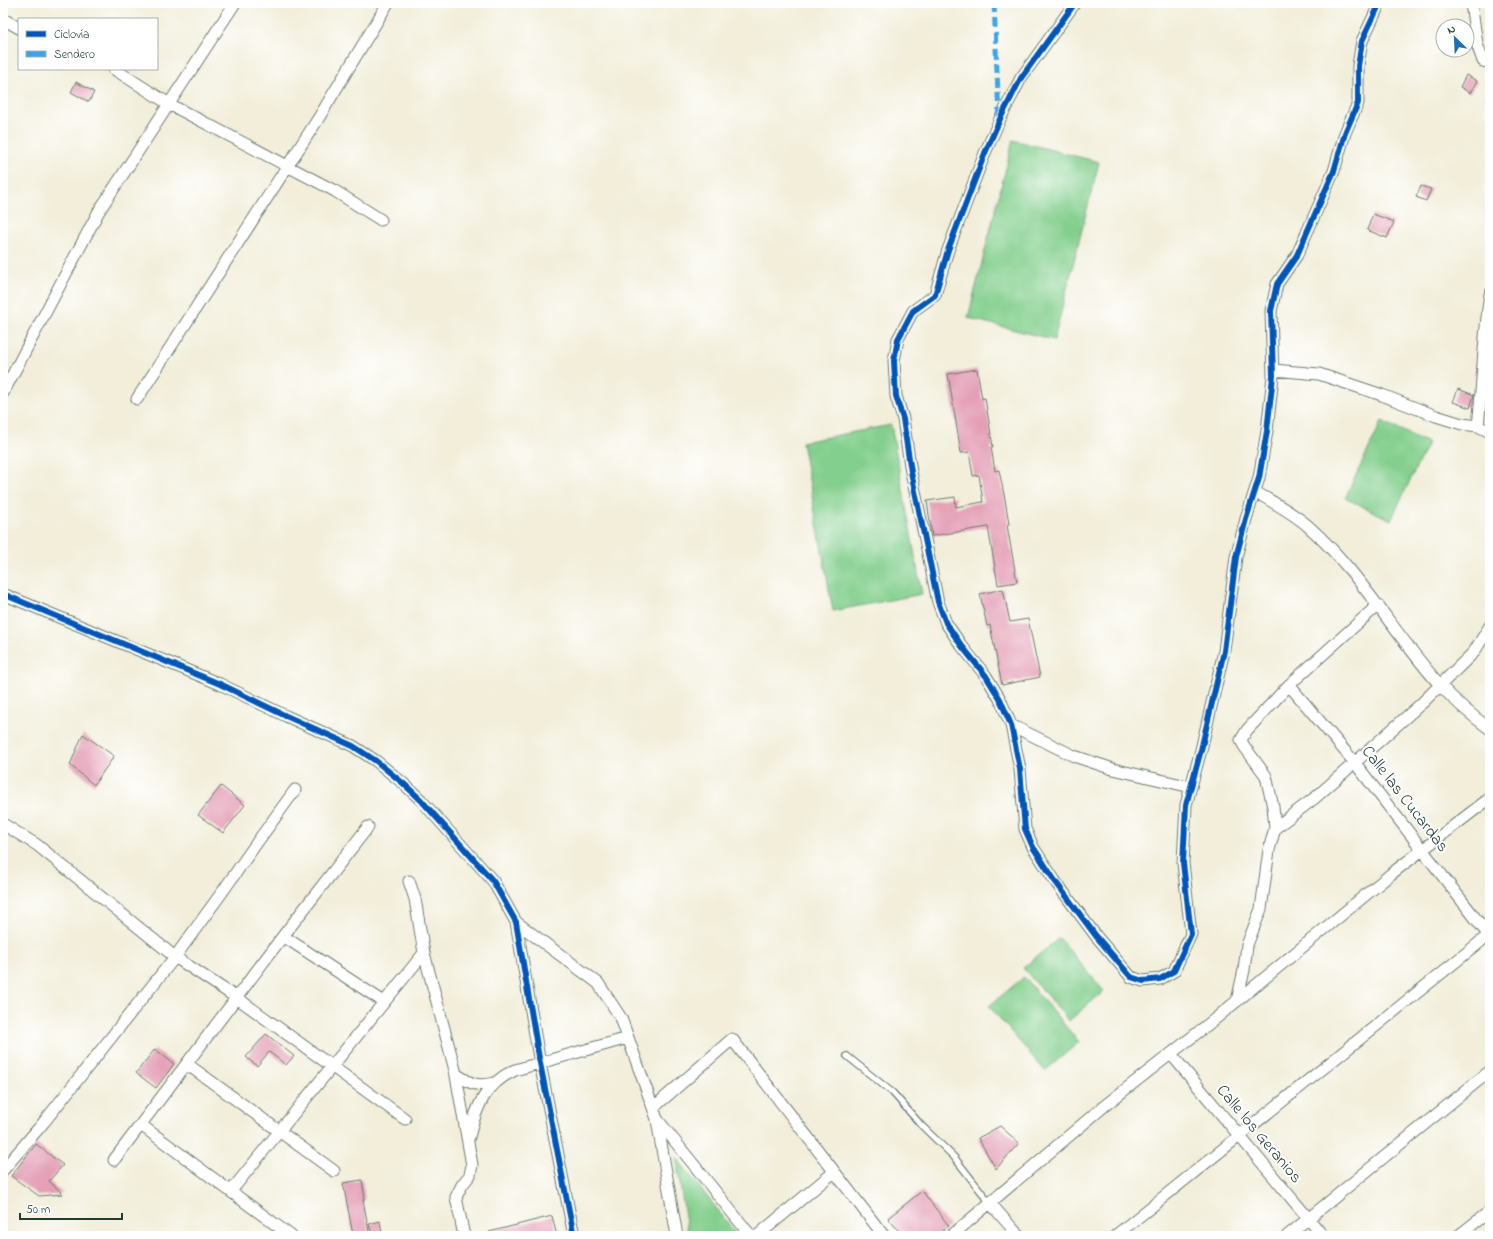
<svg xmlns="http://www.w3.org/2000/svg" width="1493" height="1239" font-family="'Indie Flower',sans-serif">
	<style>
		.green { fill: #83cf8d; stroke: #518660 }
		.building { fill: #e49fb5 }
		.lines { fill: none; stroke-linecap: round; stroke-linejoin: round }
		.lane-casing { stroke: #697b6e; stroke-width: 8 }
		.street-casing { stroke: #697b6e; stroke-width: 13 }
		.lane { stroke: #fff; stroke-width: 5.5 }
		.street { stroke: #fff; stroke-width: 11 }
		.quiet { stroke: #3da4eb; stroke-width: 5; stroke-dasharray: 10 5; stroke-linecap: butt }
		.cycleway-casing { stroke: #fff; stroke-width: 8 }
		.cycleway { stroke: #0057b8; stroke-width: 6 }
		.labels { text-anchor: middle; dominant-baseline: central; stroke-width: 4; stroke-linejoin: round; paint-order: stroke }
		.street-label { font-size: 17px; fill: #1f3d34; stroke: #fff }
	</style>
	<rect width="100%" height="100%" fill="#fff"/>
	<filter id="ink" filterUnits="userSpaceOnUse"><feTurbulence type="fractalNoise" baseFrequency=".025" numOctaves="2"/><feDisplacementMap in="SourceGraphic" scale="8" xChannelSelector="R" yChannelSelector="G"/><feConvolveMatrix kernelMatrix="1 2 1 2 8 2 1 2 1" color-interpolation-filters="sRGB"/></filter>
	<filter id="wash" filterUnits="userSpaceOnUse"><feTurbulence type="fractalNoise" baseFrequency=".012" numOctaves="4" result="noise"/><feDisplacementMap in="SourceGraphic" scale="16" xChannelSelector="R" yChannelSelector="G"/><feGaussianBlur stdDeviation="0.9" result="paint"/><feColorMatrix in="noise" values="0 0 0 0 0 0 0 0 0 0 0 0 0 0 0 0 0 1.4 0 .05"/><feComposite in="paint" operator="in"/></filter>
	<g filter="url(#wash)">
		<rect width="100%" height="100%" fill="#f2eeda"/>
		<path class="green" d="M 1013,140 L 1099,162 L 1054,340 L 968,318 Z
			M 1382,421 L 1428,443 L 1391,520 L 1345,498 Z
			M 891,425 L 922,594 L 833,611 L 802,442 Z
			M 1059,938 L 1104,991 L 1069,1021 L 1023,968 Z
			M 1024,977 L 1079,1042 L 1045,1071 L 989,1006 Z
			M 676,1157 L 738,1236 L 688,1236 Z"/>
		<g id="blocks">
			<path class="building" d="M 1466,75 L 1477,81 L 1470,93 L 1460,87 Z
				M 76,82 L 94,92 L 89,102 L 71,92 Z
				M 1421,186 L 1431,189 L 1426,201 L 1416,197 Z
				M 1373,214 L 1394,222 L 1387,238 L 1367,230 Z
				M 977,369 L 982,399 L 985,398 L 993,447 L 991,447 L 995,471 L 999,470 L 1005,499 L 1009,524 L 1007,525 L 1017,582 L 998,585 L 988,527 L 932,536 L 927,501 L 955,497 L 956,507 L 983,502 L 979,475 L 973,476 L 969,452 L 961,453 L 948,374 Z
				M 1458,389 L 1474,395 L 1470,408 L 1453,402 Z
				M 1003,589 L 1010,622 L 1028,619 L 1040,677 L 1002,685 L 990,625 L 987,626 L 980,594 Z
				M 83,734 L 114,756 L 94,785 L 70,765 Z
				M 221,786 L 245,805 L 223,833 L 198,815 Z
				M 266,1034 L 294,1056 L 286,1065 L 269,1052 L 257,1066 L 246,1057 Z
				M 155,1049 L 174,1064 L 156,1088 L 136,1073 Z
				M 1000,1126 L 1019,1143 L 996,1169 L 978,1138 Z
				M 36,1144 L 63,1165 L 49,1181 L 63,1194 L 39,1196 L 11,1176 Z
				M 362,1180 L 365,1199 L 363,1200 L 369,1232 L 353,1235 L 343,1183 Z
				M 922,1191 L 949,1226 L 936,1236 L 903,1236 L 888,1218 Z
				M 552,1216 L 557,1236 L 490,1236 L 489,1232 Z
				M 380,1221 L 382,1233 L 372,1235 L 369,1224 Z"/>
		</g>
	</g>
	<g filter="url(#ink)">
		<use href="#blocks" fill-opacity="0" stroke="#697b6e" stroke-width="1"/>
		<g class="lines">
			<g class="lane-casing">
				<path id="lane" d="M 847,1056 L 893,1093 L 921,1125 L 954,1157 L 990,1203"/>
			</g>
			<g class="street-casing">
				<path id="street" d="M 1075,3 L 1021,78 L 1000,119 L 985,153 L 948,250 L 935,295 L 913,311 L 898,339 L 894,361 L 896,396 L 903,419 L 911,472 L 938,602 L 946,623 L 961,645 L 986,676 L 1000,699 L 1011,725 L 1020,769 L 1025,829 L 1033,847 L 1055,881 L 1096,936 L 1131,977 L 1143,981 L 1160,979 L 1174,971 L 1191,934 L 1183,863 L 1186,805 L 1201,750 L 1224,651 L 1236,557 L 1246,519 L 1259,478 L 1267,431 L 1273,376 L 1271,311 L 1277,284 L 1297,255 L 1334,171 L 1345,133 L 1358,103 L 1358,66 L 1362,41 L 1380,3
					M 1471,3 L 1477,44 L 1483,61 L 1490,63
					M 3,19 L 19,28
					M 114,69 L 169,104 L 335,191 L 381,220
					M 1273,370 L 1319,374 L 1382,395 L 1436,416 L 1462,424 L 1478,426 L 1490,432
					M 3,393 L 99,211 L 235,3
					M 137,399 L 318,119 L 388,3
					M 1478,426 C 1483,382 1483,338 1490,294
					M 1255,492 C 1273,502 1292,512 1308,526 C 1360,572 1394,634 1440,685 C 1455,701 1472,716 1490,729
					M 3,594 L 220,684 L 286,716 L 353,746 L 376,761 L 404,784 L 421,800 L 493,881 L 516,922 L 539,1058 L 574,1236
					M 1289,685 L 1355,763 L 1490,937
					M 1011,725 L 1074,756 L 1113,769 L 1191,787
					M 3,824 L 37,845 L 175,957 L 237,998 L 405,1119
					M 1275,828 L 1316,797 L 1422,703 L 1474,652 L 1490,626
					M 409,881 L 415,899 L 424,953 L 455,1070 L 472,1165 L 470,1175 L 462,1185 L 456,1197 L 464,1236
					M 516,922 L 598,983 L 621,1018 L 657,1119 L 751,1236
					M 283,936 L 384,1002
					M 1237,1001 L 1244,970 L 1247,945 L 1261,909 L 1269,850 L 1275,828 L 1273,807 L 1266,776 L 1244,746 L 1241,740 L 1247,730 L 1289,685 L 1378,605
					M 1171,1054 L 1323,1236
					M 187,1064 L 334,1171
					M 456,1074 C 471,1084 476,1087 495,1083
					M 653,1108 L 732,1039 L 884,1236
					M 657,1120 L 677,1236
					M 141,1125 L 291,1236
					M 469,1137 C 476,1107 485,1084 515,1070 L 628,1038
					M 114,1160 L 283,936 L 368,827
					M 3,1170 L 44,1122 L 175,957 L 223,891 L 258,841 L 295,790
					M 231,1191 L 424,953
					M 990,1203 L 1019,1236
					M 757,1236 L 834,1172
					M 951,1236 L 1103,1107 L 1215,1019 L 1391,874 L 1490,798
					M 1115,1236 L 1490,934
					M 1287,1236 L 1490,1071
					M 1458,1236 L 1490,1211"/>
			</g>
			<use href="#lane" class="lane"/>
			<use href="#street" class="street"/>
			<path class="quiet" d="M 994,3 L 999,117"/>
			<g class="cycleway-casing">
				<path id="cycleway" d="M 1075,3 L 1021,78 L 1000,119 L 985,153 L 948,250 L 935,295 L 913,311 L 898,339 L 894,361 L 896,396 L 903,419 L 911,472 L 938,602 L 946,623 L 961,645 L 986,676 L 1000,699 L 1011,725 L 1020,769 L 1025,829 L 1033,847 L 1055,881 L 1096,936 L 1131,977 L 1143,981 L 1160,979 L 1174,971 L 1191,934 L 1183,863 L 1186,805 L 1201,750 L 1224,651 L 1236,557 L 1246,519 L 1259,478 L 1267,431 L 1273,376 L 1271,311 L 1277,284 L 1297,255 L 1334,171 L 1345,133 L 1358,103 L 1358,66 L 1362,41 L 1380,3
					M 3,594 L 220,684 L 286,716 L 353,746 L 376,761 L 404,784 L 421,800 L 493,881 L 516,922 L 539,1058 L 574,1236"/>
			</g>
			<use href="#cycleway" class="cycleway"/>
		</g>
	</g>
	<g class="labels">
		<g class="street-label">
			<text transform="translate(1405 799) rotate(52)">Calle las Cucardas</text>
			<text transform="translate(1259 1134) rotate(50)">Calle los Geranios</text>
		</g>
	</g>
	<rect width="1493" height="1239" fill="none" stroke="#fff" stroke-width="16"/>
	<rect x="18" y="18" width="140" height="52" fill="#ffffff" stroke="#a5b1ae"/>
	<rect x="26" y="31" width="20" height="6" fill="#0057b8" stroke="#a5b1ae"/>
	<text x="54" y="38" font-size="12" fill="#1f3d34">Ciclovía</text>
	<rect x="26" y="51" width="20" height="6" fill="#3da4eb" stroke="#a5b1ae"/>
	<text x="54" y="58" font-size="12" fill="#1f3d34">Sendero</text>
	<g transform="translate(1455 38) rotate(336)"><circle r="19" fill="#ffffff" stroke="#a5b1ae"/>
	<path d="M0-3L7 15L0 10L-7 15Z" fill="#1f6fb2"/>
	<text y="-6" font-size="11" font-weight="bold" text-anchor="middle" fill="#1f3d34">N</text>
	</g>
	<path d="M20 1213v6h102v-6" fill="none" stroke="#1f3d34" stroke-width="2"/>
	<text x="26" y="1213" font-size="12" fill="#1f3d34" stroke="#ffffff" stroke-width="3" paint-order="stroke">50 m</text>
</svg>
